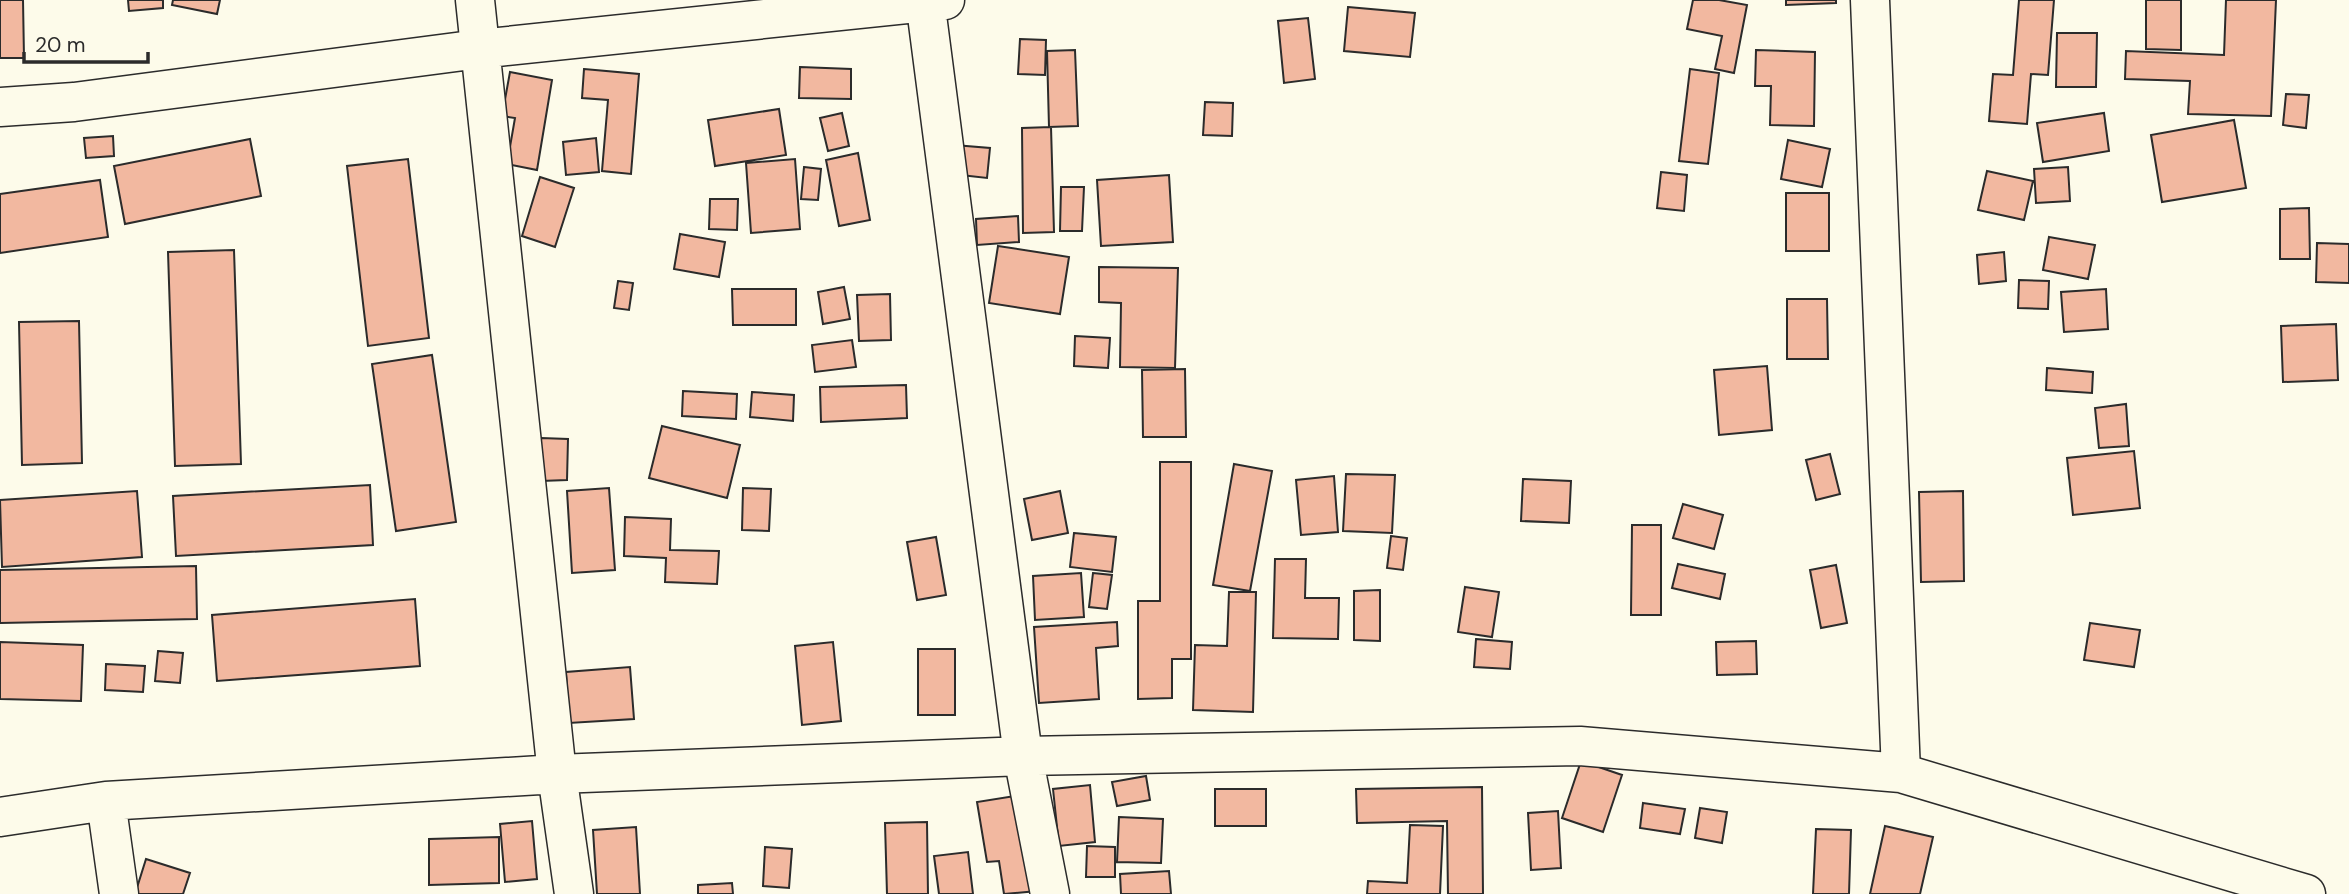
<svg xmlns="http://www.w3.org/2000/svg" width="2349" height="894" font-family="'DM Sans',sans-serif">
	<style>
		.building { fill: #f2b8a0; stroke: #2b2b2b; stroke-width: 2 }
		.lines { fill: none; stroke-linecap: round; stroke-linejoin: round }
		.minor-casing { stroke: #2b2b2b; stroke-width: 41 }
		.minor { stroke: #fdfbea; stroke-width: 38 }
	</style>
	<rect width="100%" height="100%" fill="#fdfbea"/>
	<path class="building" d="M 0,0 L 23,0 L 24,58 L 0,58 Z
		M 128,0 L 163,0 L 163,8 L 129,11 Z
		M 173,0 L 220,0 L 217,14 L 172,5 Z
		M 1693,0 L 1719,0 L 1747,5 L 1734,73 L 1715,69 L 1722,36 L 1687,29 Z
		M 1786,0 L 1836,0 L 1836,3 L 1786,5 Z
		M 2019,0 L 2054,0 L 2048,75 L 2031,74 L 2027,124 L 1989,121 L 1993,74 L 2013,75 Z
		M 2146,0 L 2181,0 L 2181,50 L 2146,49 Z
		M 2226,0 L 2276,0 L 2271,116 L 2188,114 L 2190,81 L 2125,79 L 2126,51 L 2224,55 Z
		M 1348,7 L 1415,13 L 1410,57 L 1344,51 Z
		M 1308,18 L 1315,79 L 1284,83 L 1278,21 Z
		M 2057,33 L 2097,33 L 2096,87 L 2056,87 Z
		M 1020,39 L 1046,40 L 1045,75 L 1018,74 Z
		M 1075,50 L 1078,126 L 1049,127 L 1047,51 Z
		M 1756,50 L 1815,52 L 1814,126 L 1770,125 L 1771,86 L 1755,86 Z
		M 800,67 L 851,69 L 851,99 L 799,98 Z
		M 584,69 L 639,74 L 631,174 L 602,171 L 608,100 L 582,98 Z
		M 1690,69 L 1719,73 L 1708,164 L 1679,161 Z
		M 510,72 L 552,80 L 537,170 L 507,164 L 515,118 L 502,116 Z
		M 2286,94 L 2309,95 L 2306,128 L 2283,125 Z
		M 1205,102 L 1233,103 L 1232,136 L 1203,135 Z
		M 779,109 L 786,155 L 715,166 L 708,120 Z
		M 842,113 L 849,146 L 828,151 L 820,118 Z
		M 2104,113 L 2109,151 L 2043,162 L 2037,123 Z
		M 2234,120 L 2246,188 L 2162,202 L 2151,135 Z
		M 1051,127 L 1054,232 L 1023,233 L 1022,128 Z
		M 113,136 L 114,156 L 86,158 L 84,138 Z
		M 596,138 L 599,172 L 566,175 L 563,142 Z
		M 250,139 L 261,196 L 125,224 L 114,166 Z
		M 1788,140 L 1830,149 L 1822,187 L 1781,179 Z
		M 954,145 L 990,148 L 987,178 L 952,174 Z
		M 858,153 L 870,220 L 839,226 L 826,160 Z
		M 408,159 L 429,338 L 368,346 L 347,166 Z
		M 795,159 L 800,229 L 751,233 L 746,163 Z
		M 804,167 L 821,169 L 818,200 L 801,199 Z
		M 2068,167 L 2070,201 L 2036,203 L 2034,169 Z
		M 1987,171 L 2033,181 L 2024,220 L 1978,210 Z
		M 1661,172 L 1687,175 L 1684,211 L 1657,208 Z
		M 1169,175 L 1173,242 L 1101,246 L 1097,180 Z
		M 540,177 L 574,188 L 555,247 L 522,236 Z
		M 100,180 L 108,237 L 0,253 L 0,194 Z
		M 1061,187 L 1084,187 L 1082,231 L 1060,231 Z
		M 1786,193 L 1829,193 L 1829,251 L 1786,251 Z
		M 710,199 L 738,199 L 737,230 L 709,229 Z
		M 2309,208 L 2310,259 L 2280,259 L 2280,209 Z
		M 1018,216 L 1019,242 L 977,245 L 976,219 Z
		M 680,234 L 725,242 L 719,277 L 674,269 Z
		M 2049,237 L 2095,245 L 2088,279 L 2043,270 Z
		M 2317,243 L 2349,244 L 2349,283 L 2316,282 Z
		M 998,246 L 1069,257 L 1060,314 L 989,303 Z
		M 234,250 L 241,464 L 175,466 L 168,252 Z
		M 2004,252 L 2006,281 L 1979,284 L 1977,255 Z
		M 1099,267 L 1178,268 L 1175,368 L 1120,367 L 1121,303 L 1099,302 Z
		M 2019,280 L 2049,281 L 2048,309 L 2018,308 Z
		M 618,281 L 633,283 L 629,310 L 614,308 Z
		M 844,287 L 850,319 L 823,324 L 818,292 Z
		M 732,289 L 796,289 L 796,325 L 733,325 Z
		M 2106,289 L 2108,329 L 2064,332 L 2061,292 Z
		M 890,294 L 891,340 L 859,341 L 857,295 Z
		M 1787,299 L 1827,299 L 1828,359 L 1787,359 Z
		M 79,321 L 82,463 L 22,465 L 19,322 Z
		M 2336,324 L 2338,380 L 2283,382 L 2281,326 Z
		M 1075,336 L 1110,338 L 1108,368 L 1074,366 Z
		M 852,340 L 856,367 L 815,372 L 812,345 Z
		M 432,355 L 456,522 L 396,531 L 372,364 Z
		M 1767,366 L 1772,430 L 1719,435 L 1714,370 Z
		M 2047,368 L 2093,372 L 2092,393 L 2046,390 Z
		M 1185,369 L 1186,437 L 1143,437 L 1142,370 Z
		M 906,385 L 907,418 L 821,422 L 820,387 Z
		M 683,391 L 737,394 L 736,419 L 682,416 Z
		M 752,392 L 794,395 L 793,421 L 750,417 Z
		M 2126,404 L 2129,446 L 2099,448 L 2095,408 Z
		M 662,426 L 740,445 L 727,498 L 649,478 Z
		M 541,438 L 568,439 L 567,480 L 541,481 Z
		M 2134,451 L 2140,508 L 2073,515 L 2067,458 Z
		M 1830,454 L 1840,494 L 1816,500 L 1806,460 Z
		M 1160,462 L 1191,462 L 1191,659 L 1172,659 L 1172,698 L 1138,699 L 1138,601 L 1160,601 Z
		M 1234,464 L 1272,471 L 1250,591 L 1213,585 Z
		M 1346,474 L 1395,475 L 1392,533 L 1343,531 Z
		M 1334,476 L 1338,532 L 1301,535 L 1296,480 Z
		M 1523,479 L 1571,481 L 1569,523 L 1521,521 Z
		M 370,485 L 373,545 L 176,556 L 173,496 Z
		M 609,488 L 615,570 L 572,573 L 567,491 Z
		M 743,488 L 771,489 L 769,531 L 742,530 Z
		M 137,491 L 142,557 L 2,567 L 0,500 Z
		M 1060,491 L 1068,533 L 1032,540 L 1024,499 Z
		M 1963,491 L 1964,581 L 1921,582 L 1919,492 Z
		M 1683,504 L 1723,515 L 1714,549 L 1673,538 Z
		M 625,517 L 671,519 L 670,550 L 719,551 L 717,584 L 665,582 L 666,558 L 624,556 Z
		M 1632,525 L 1661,525 L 1661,615 L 1631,615 Z
		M 1074,533 L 1116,537 L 1112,572 L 1070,567 Z
		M 1391,536 L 1407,538 L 1403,570 L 1387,568 Z
		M 936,537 L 946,595 L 917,600 L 907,542 Z
		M 1275,559 L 1306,559 L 1305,598 L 1339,598 L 1338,639 L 1273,638 Z
		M 1678,564 L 1725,574 L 1720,599 L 1672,588 Z
		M 1836,565 L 1847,623 L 1821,628 L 1810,570 Z
		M 196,566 L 197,619 L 0,623 L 0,570 Z
		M 1081,573 L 1084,617 L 1035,620 L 1033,576 Z
		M 1093,573 L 1112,575 L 1107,609 L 1089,607 Z
		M 1465,587 L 1499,592 L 1492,637 L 1458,632 Z
		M 1380,590 L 1380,641 L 1354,640 L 1354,591 Z
		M 1229,592 L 1256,592 L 1253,712 L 1193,710 L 1195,645 L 1227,646 Z
		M 415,599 L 420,666 L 217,681 L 212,615 Z
		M 1117,622 L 1118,646 L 1096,648 L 1099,699 L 1039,703 L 1034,627 Z
		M 2090,623 L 2140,630 L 2134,667 L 2084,660 Z
		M 1476,639 L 1512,642 L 1510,669 L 1474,667 Z
		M 1756,641 L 1757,674 L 1717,675 L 1716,642 Z
		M 0,642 L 83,645 L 81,701 L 0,699 Z
		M 833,642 L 841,721 L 802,725 L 795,646 Z
		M 918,649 L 955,649 L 955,715 L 918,715 Z
		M 158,651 L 183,653 L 180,683 L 155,681 Z
		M 106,664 L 145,666 L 143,692 L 105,690 Z
		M 630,667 L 634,719 L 569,723 L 566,672 Z
		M 1581,761 L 1622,775 L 1603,832 L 1562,818 Z
		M 1146,776 L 1150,800 L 1117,806 L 1112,782 Z
		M 1090,785 L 1095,842 L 1059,846 L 1053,789 Z
		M 1482,787 L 1483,894 L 1448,894 L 1447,821 L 1357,823 L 1356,789 Z
		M 1215,789 L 1266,789 L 1266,826 L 1215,826 Z
		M 1021,795 L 1037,891 L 1004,894 L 999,861 L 987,862 L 977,802 Z
		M 1643,803 L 1685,809 L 1680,834 L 1640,828 Z
		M 1700,808 L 1727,812 L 1722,843 L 1695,838 Z
		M 1558,811 L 1561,868 L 1531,870 L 1528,813 Z
		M 1119,817 L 1163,819 L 1161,863 L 1117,862 Z
		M 532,821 L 537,879 L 505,882 L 500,824 Z
		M 927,822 L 928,894 L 887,894 L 885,823 Z
		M 1410,825 L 1443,826 L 1440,894 L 1367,894 L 1368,881 L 1407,883 Z
		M 1885,826 L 1933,837 L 1920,894 L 1870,894 Z
		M 636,827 L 640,894 L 597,894 L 593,830 Z
		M 1816,829 L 1851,830 L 1849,894 L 1813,894 Z
		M 499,837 L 499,883 L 429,885 L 429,839 Z
		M 1087,846 L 1115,847 L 1115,877 L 1086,877 Z
		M 765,847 L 792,849 L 789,888 L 763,886 Z
		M 968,852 L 973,894 L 939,894 L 934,856 Z
		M 146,859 L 190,873 L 183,894 L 135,894 Z
		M 1169,871 L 1171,894 L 1121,894 L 1120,874 Z
		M 732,883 L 733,894 L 698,894 L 698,885 Z"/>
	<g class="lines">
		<g class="minor-casing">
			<path id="minor" d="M 475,0 L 557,774 L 574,894
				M 925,0 L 1023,756 L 1050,894
				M 1870,0 L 1901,773
				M 0,107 L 74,102 L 479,49 L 945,0
				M 106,801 L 119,894
				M 0,817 L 106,801 L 557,774 L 1023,756 L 1580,746 L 1901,773 L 2306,894"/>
		</g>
		<use href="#minor" class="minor"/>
	</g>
	<path d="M24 52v10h124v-10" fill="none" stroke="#2b2b2b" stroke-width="3.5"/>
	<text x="35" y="52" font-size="21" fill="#2b2b2b" stroke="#fdfbea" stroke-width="5" paint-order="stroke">20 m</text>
</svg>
